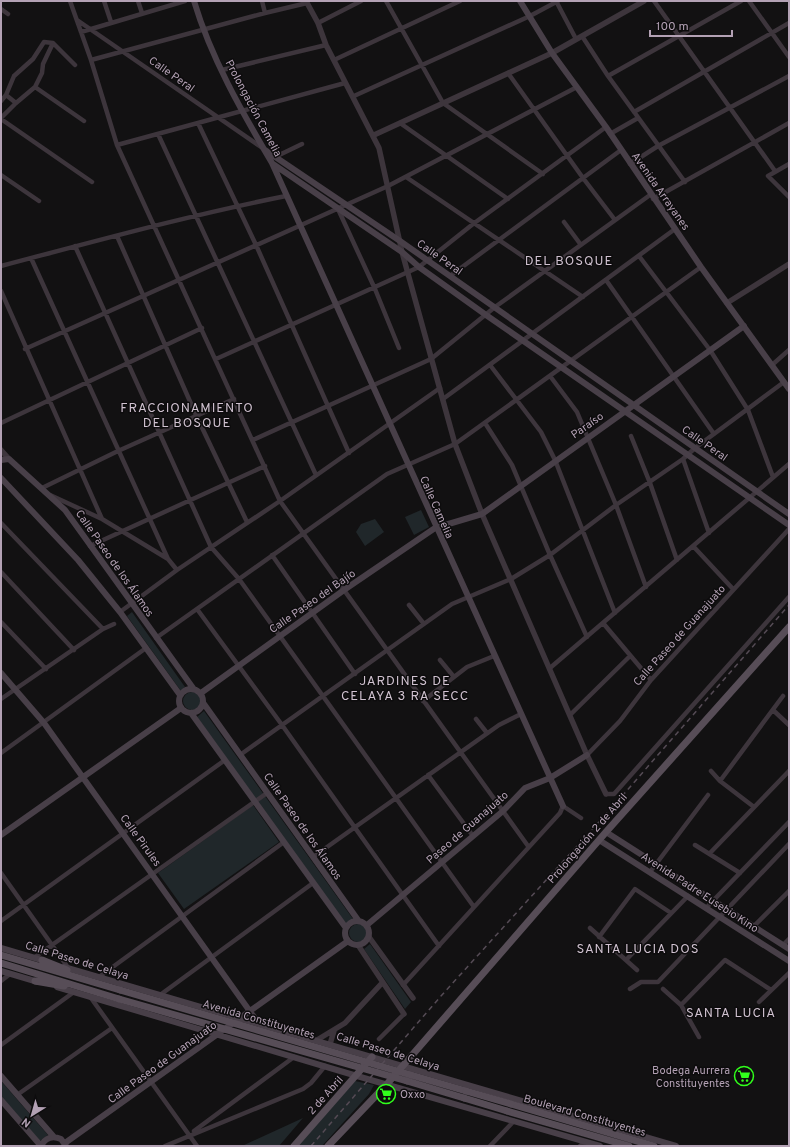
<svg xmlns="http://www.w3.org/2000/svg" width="790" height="1147" font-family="Overpass,sans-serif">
<rect width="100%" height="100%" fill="#121112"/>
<path fill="#20272a" d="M421,510L429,527L414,535L405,517Z
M375,519L384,532L365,546L356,532L361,524Z
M132,612L185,687L181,691L127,616Z
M183 701a9 9 0 1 1 18 0a9 9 0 1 1-18 0Z
M204,711L353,919L346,924L197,717Z
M253,805L279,842L184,909L158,873Z
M349 933a9 9 0 1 1 18 0a9 9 0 1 1-18 0Z
M370,944L411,1002L405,1009L364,949Z
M1,1081L48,1135L40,1141L1,1096Z
M355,1081L374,1085L369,1094L322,1146H297Z
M303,1118L279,1146H242Z"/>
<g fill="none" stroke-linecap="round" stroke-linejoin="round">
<path stroke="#3d353c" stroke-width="4.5" d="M70,1L91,60L117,145L280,501L528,846
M104,1L111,22
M138,1L142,13
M262,1L265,13
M386,1L443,103L543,174
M556,1L576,39
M654,1L775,171
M749,1L789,57
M1,9L8,14
M77,20L261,147
M318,23L361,1
M81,32L185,1
M582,36L608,76L685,182
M91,60L265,13L307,3
M334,60L460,1
M222,70L326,45
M508,73L583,178L615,220
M608,76L741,1
M35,87L84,121
M6,95L16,103
M354,96L530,16L558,1
M1,101L6,95L14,76L33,59L44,42L53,43L75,65
M634,112L789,23
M1,118L16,103L35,87L42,73L43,64L53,43
M1,119L92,182
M198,123L256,245L349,453
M400,123L508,199
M158,134L316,475
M610,134L638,118
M117,145L345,83
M275,157L302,144
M630,164L658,146L789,76
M789,164L768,176L789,197
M1,175L39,201
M406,177L583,297
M653,199L789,123
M338,209L375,289L399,348
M564,222L581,245
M117,236L196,415L247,522
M75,246L211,547L239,579L474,907
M639,256L710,350L748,410L773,477
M31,258L168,559
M1,266C96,241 190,215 286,196
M450,276L621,150
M606,280L714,434
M1,291L102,519
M25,349L388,186L577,87
M216,359L419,267L473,224L606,127
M490,365L541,432L555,460L615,613
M772,365L789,350
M550,376L577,412L616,505L646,587
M443,399L675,229
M1,423L202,328
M485,423L512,465L550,555L587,637
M631,436L650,483L677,560
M253,440L431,359L495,307L650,195
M683,459L709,533
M42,488L118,451L234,399
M50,495L102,519L168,559L177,570
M1,523L103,629
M90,546L265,466
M693,546L733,589
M272,555L355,674
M1,572L74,650
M409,605L424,624
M197,609L282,725L439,946
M120,612L177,570L280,501L440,388
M1,622L46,669
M603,623L651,680
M156,638L387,474L455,444L701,267
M440,660L454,677
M550,668L789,464
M1,699L103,629L114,624
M423,701L467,667L494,656
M773,710L789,725
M570,715L630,656
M476,719L487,733
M1,753L146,648
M240,755L452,604L511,579L550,555L616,505L683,459L695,448L784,382
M587,755L620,721L651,680L789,529
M711,771L720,781L754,807
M428,775L473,836
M720,781L783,696
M606,794H614L789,597
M695,845L740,873
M710,853L789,771
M313,857L499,725L521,714
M650,872L708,795
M1,873L69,969
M706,908L789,822
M1,921L225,760
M754,926L789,891
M590,928L637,970
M599,937L635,889L671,913
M783,945L789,939
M35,957L267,793
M626,960L688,896
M99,977L284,842
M1,981L10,974
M403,985L560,813L563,806L581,818
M630,989L641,982H658L789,844
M663,989L681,1005L699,1037
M160,995L313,883
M91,998L197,1146
M759,1002L789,973
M681,1005L725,960L771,990
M379,1039L404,1014
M1,1045L74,992
M17,1095L112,1028
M194,1131L294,1057
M165,1146L303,1089L311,1083L325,1066
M490,1146L514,1121
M580,1146L585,1142"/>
<path stroke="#3d353c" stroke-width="5.5" d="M306,1L318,23L326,45L379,148L402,252L455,444L482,514L587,755L606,794
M374,135L552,53L644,1
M727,303L789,264
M1,450L9,459
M369,937L413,998
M358,945L404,1014
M317,1040L345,1023L382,983
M330,1044L334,1031"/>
<path stroke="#483f48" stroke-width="6" d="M194,1C211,58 242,112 272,163L563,806
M520,1L552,53L606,127L701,267L789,389
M265,150L400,241L789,514
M273,164L402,252L419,267L486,315L789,525
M1,460L9,459L65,510L193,688
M1,478L78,560L120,612L180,695
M1,673L44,723L259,1024
M179 701a12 12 0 1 1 24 0a12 12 0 1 1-24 0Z
M201,693L344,590L435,528L482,514L744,326
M204,704L358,920
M191,713L346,928
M606,832L789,949
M1,835L181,708
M599,840L789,961
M345 933a12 12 0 1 1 24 0a12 12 0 1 1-24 0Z
M367,925L503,811L525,788L550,778L587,755
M1,948L45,961
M64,967L676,1146
M1,971L38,982
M57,987L357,1076L600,1146
M1,1076L54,1137
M1,1100L41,1146
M65,1143L348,941
M41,1146C45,1138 52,1135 61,1139L66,1146"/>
<path stroke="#574d57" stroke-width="7" d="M1,955L120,990
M42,960L67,970
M1,963L119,999
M35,981L64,986
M411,1075L466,1091
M407,1081L464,1098
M511,1104L654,1146
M507,1111L629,1146
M294,1146L372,1057
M328,1146L387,1084L606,832L789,627"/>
<path stroke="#554b55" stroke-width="1.5" stroke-dasharray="5 4" stroke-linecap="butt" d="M311,1146L441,996L616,803L789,605"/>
<path stroke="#574d57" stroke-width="7" d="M120,990L411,1075
M119,999L407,1081
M466,1091L511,1104
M464,1098L507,1111"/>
</g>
<defs>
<symbol id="supermarket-ring" viewBox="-11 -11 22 22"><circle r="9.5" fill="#0d0c0d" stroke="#31ff1c" stroke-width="1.5"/><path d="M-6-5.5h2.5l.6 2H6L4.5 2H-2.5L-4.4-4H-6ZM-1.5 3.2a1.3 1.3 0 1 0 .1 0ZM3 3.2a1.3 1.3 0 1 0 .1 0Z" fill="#31ff1c"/></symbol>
</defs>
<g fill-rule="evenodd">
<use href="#supermarket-ring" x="733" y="1065" width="22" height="22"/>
<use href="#supermarket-ring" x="375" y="1083" width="22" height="22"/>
</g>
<g text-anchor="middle" stroke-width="3" stroke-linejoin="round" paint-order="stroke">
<g font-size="11" fill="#b3a1b4" stroke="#0d0c0d">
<text transform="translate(172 74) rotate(35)" y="4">Calle Peral</text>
<text transform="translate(254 108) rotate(62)" y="4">Prolongación Camelia</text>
<text transform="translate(661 191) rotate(55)" y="4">Avenida Arrayanes</text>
<text transform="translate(440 257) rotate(35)" y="4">Calle Peral</text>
<text transform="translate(587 425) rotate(-35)" y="4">Paraíso</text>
<text transform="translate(705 443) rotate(35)" y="4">Calle Peral</text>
<text transform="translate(437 507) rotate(66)" y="4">Calle Camelia</text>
<text transform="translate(115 563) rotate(55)" y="4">Calle Paseo de los Álamos</text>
<text transform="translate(312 601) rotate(-35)" y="4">Calle Paseo del Bajío</text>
<text transform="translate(679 635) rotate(-48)" y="4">Calle Paseo de Guanajuato</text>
<text transform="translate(303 826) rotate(55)" y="4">Calle Paseo de los Álamos</text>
<text transform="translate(467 827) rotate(-41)" y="4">Paseo de Guanajuato</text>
<text transform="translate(587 838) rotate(-49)" y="4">Prolongación 2 de Abril</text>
<text transform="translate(141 840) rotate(54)" y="4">Calle Pirules</text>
<text transform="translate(700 892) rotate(33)" y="4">Avenida Padre Eusebio Kino</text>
<text transform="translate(77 960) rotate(17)" y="4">Calle Paseo de Celaya</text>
<text transform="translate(259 1019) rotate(16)" y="4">Avenida Constituyentes</text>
<text transform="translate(388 1051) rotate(17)" y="4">Calle Paseo de Celaya</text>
<text transform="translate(162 1062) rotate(-36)" y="4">Calle Paseo de Guanajuato</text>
<text transform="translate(325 1095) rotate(-48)" y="4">2 de Abril</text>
<text transform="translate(585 1115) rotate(16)" y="4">Boulevard Constituyentes</text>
</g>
<g font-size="11" fill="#b3a1b4" stroke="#0d0c0d" text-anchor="end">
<text x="730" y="1074">Bodega Aurrera<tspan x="730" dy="13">Constituyentes</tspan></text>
<text x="400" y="1098" text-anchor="start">Oxxo</text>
</g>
<g font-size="13" letter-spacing="1" fill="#d0c2d0" stroke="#0d0c0d">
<text x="569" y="265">DEL BOSQUE</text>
<text x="187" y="412">FRACCIONAMIENTO<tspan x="187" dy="15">DEL BOSQUE</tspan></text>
<text x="405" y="685">JARDINES DE<tspan x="405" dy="15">CELAYA 3 RA SECC</tspan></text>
<text x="638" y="953">SANTA LUCIA DOS</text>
<text x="731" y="1017">SANTA LUCIA</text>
</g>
</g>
<rect width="790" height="1147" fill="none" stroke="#b3a1b4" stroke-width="4"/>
<g transform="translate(32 1115) rotate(217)" stroke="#0d0c0d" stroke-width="3" paint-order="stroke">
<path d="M0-3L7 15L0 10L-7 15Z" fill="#b3a1b4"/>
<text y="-6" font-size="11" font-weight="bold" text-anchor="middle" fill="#b3a1b4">N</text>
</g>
<path d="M650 30v6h82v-6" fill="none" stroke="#b3a1b4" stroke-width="2"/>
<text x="656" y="30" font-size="12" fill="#b3a1b4" stroke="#0d0c0d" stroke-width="3" paint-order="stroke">100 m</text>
</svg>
